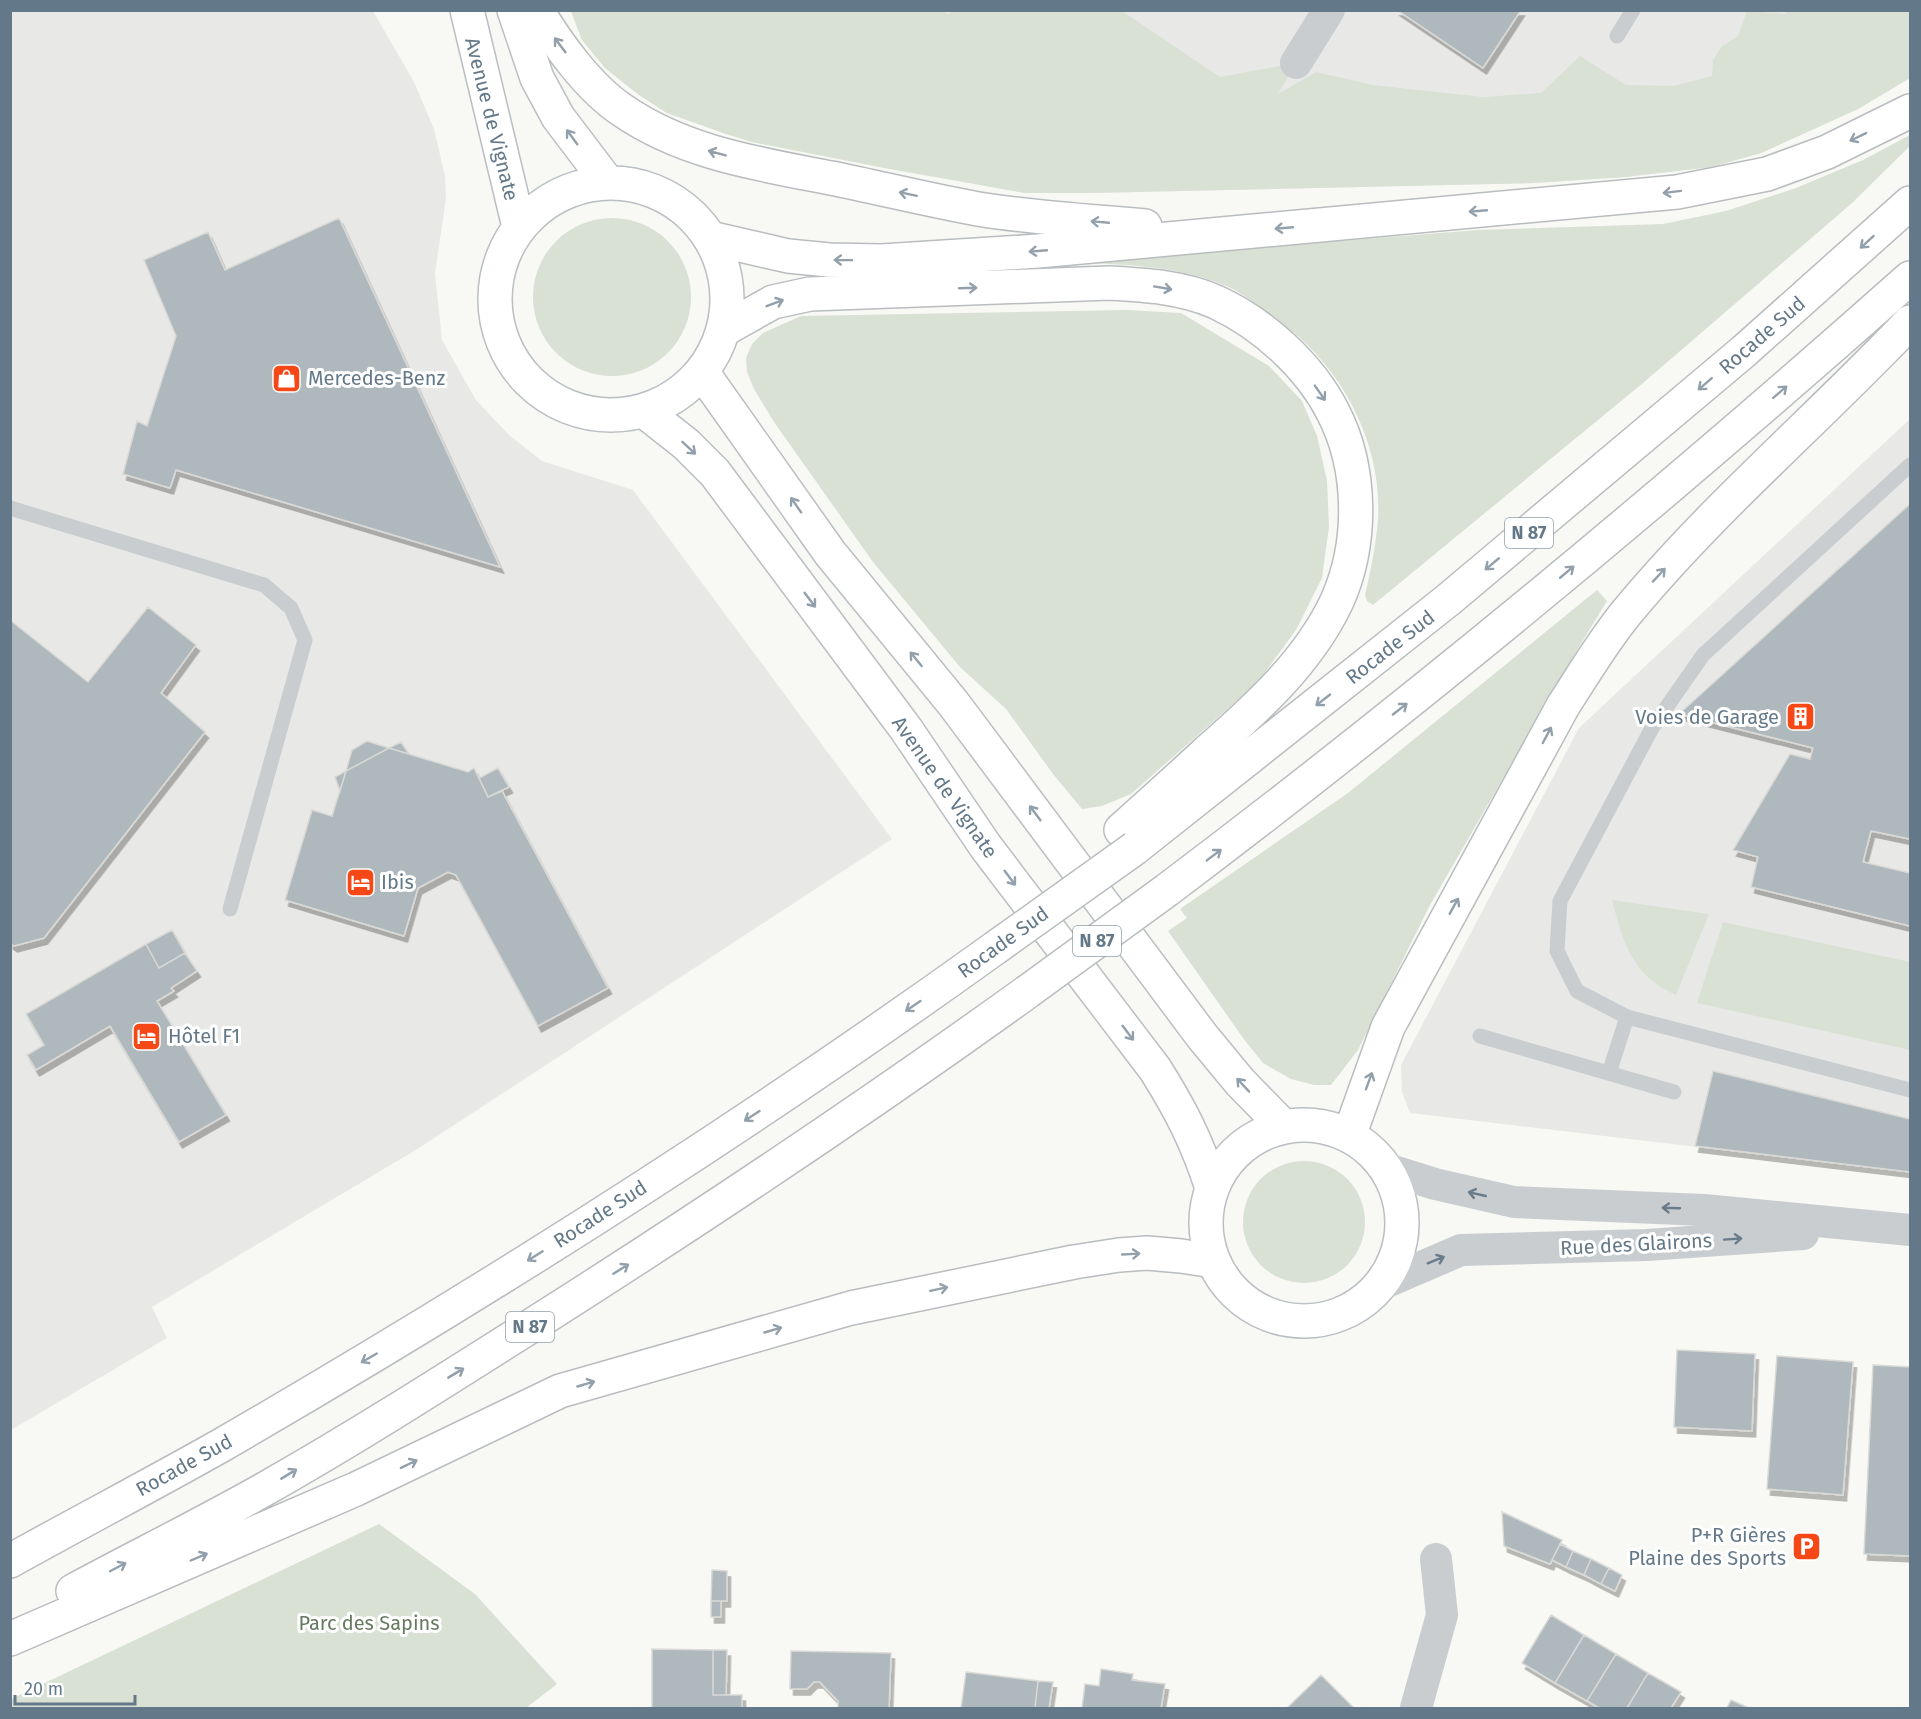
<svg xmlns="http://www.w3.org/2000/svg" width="1921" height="1719" font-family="'Fira Sans',sans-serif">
<defs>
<filter id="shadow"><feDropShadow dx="3.5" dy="6" stdDeviation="0" flood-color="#0004"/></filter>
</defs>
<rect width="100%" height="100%" fill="#f8f8f4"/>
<path fill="#e8e9e7" d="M11,11H373L414,82L434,129L445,176L446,198L435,274L442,340L476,400L509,435L542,461L633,490L892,839L419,1148L152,1307L167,1338L11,1430Z
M571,11H1910V78L1858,109L1761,153L1711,167L1625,177L1534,183L1090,193H1025L752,142L667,113L639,95L605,68L582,40Z
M1910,419V1172L1410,1113L1402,1092L1401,1065L1579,728Z"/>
<path fill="#d9e0d4" d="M942,10L948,14L955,10L1122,11L1220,77L1296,63L1278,94L1316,72L1373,85L1483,97L1541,93L1580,56L1626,85L1674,86L1712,76L1713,60L1722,46L1738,36L1747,11L1786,14L1788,10L1910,11V78L1858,109L1761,153L1711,167L1625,177L1534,183L1090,193H1025L884,168L752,142L726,134L667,113L639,95L605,68L582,40L571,11Z
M1910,135V146L1852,203L1643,383L1373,605L1367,601L1365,595C1371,570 1376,544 1378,519C1382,450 1349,382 1299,337C1292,331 1284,326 1277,321C1260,308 1244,293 1224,285C1176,265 1124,265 1072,262L1478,230L1663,224L1726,211L1796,188L1863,160Z
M533 297a79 79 0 1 1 158 0a79 79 0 1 1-158 0Z
M1127,310L1181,313L1269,366L1302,401L1317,436L1327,481L1329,527L1322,578L1296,630L1258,682L1131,794L1102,806L1082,809L1053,774L1006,709L960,667L873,562L774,422L754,389L747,372L746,358L752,344L763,333L801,316Z
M1597,590L1607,601L1580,645L1430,905L1358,1050L1331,1085H1314L1291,1079L1263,1063L1243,1038L1168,931L1187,918L1180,909L1348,793Z
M1612,900L1709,914L1676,995C1632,976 1623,942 1612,900Z
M1723,922L1910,962V1050L1697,1003Z
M1243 1222a61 61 0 1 1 122 0a61 61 0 1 1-122 0Z
M379,1524L475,1594L557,1684L526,1708H11V1699Z"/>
<path fill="#aeb8bd" stroke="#d9d9d6" stroke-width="1.5" filter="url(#shadow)" d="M1397,10H1521L1483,68Z
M339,218L500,567L176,470L170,488L123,474L137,421L147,426L176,336L144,260L208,232L225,270Z
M1910,504V839L1871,831L1863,862L1910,873V926L1751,887L1758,857L1733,850L1790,754L1810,759L1813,748L1679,714Z
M148,607L196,645L161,693L205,732L44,938L14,946L10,943V620L88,682Z
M367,741L389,748L346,771L352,750Z
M401,742L409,754L389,748Z
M389,748L468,772L474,768L488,797L502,791L608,988L538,1026L456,875L448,872L418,888L404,936L285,900L312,810L332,816L346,771Z
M498,768L509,787L488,797L479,778Z
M346,771L340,791L335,777Z
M172,930L185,953L159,968L146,944Z
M146,944L159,968L185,953L197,971L171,988L174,991L157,1001L226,1115L179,1142L110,1026L36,1070L27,1055L44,1045L26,1014Z
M1713,1071L1910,1119V1172L1695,1146Z
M1677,1350L1755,1354L1752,1431L1674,1427Z
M1777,1356L1853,1362L1843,1495L1767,1489Z
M1873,1365L1910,1367V1556L1864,1554Z
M1502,1512L1562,1540L1550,1564L1504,1546Z
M1560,1544L1573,1551L1566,1567L1552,1560Z
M1573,1551L1591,1559L1584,1575L1566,1567Z
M1591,1559L1609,1568L1601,1584L1584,1575Z
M1609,1568L1622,1575L1615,1591L1601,1584Z
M712,1570L727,1571V1601H711Z
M711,1601H721V1617H711Z
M1551,1615L1584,1635L1555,1683L1522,1663Z
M1584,1635L1616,1654L1587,1701L1555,1683Z
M652,1649L713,1650V1695H742V1708H652Z
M713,1650H727L726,1695H713Z
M791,1651L891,1653L889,1708H838V1701L820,1682H814L807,1689H790Z
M1616,1654L1648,1673L1627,1708H1599L1587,1701Z
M1101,1669L1133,1674L1132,1680L1165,1684L1161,1708H1082L1085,1684L1099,1686Z
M966,1672L1038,1681L1035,1708H961Z
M1648,1673L1681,1692L1671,1708H1627Z
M1321,1675L1354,1708H1287Z
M1038,1681L1053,1682L1049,1708H1035Z
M1731,1700L1749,1708H1727Z"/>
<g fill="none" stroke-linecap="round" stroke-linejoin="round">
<defs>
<path id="secondary" d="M467,10L519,227
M514,10L537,78L558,117L608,183
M495 299a116 116 0 1 1 232 0a116 116 0 1 1-232 0Z
M702,372L830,553L953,703L1202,1036L1240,1082L1284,1127
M644,411L686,444L715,473L906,729L986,847L1155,1069C1181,1110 1197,1142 1212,1188
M1206 1223a98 98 0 1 1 196 0a98 98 0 1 1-196 0Z"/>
<path id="highway" d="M537,10C557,44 589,88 622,110C684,153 759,164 831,178C880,188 929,200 978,209C1033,218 1089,221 1145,226
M710,238L788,256L829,260L882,261L1038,251L1677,192L1767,174L1827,152L1910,111
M723,330L773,302L810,294L1109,283C1145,285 1182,287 1216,302C1263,324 1309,365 1333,412C1362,468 1363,543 1337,601C1309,661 1257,708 1208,751C1179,778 1150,804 1121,830
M1135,848L1448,600L1743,352L1910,203
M1167,890C1423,697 1670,491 1910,278
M1349,1136L1388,1027L1563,706C1583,675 1603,641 1627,612C1713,508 1817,420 1910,322
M10,1561C80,1522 151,1485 220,1446C486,1292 746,1127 995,948
M73,1591C136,1557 201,1525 263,1490C355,1438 444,1381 534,1324C701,1218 866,1108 1027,992
M10,1639L356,1489L560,1391L851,1308L1074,1262L1119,1255L1147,1253L1181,1256L1213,1261"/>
</defs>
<use href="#secondary" stroke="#b9bfc3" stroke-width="36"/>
<use href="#highway" stroke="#b9bdc0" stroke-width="36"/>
<path stroke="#cacdd0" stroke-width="15" d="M1617,36L1633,10
M1910,465L1703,655L1652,728L1560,901L1557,951L1577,991L1627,1017L1910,1090
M10,508L264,585L291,608L305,640L230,909
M1480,1036L1674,1092
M1609,1073L1627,1017"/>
<path stroke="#cacdd0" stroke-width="32" d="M1296,63L1329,10
M1387,1169L1435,1184L1514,1202L1704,1210L1910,1230
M1382,1284L1461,1250L1647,1245L1803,1234
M1416,1708L1442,1615L1436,1559"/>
<use href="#secondary" stroke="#fff" stroke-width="33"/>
<use href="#highway" stroke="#fff" stroke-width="33"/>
<defs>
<path id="highway-bridge" d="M995,948L1135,848
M1027,992L1167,890"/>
</defs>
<use href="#highway-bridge" stroke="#b9bdc0" stroke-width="36" stroke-linecap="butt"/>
<use href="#highway-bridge" stroke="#fff" stroke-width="33"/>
</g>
<defs><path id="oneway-shaft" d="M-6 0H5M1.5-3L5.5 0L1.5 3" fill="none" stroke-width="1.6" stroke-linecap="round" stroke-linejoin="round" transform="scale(1.5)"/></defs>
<g stroke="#92a0ac">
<use href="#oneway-shaft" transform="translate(560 45) rotate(-127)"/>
<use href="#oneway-shaft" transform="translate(572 137) rotate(-126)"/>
<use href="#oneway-shaft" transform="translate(1858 137) rotate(154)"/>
<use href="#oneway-shaft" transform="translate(717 153) rotate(-165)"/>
<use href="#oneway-shaft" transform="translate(1672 192) rotate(173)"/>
<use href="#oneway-shaft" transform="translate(908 194) rotate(-168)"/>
<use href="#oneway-shaft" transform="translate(1478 211) rotate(175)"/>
<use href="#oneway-shaft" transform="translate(1100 222) rotate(-175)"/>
<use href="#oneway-shaft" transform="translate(1284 228) rotate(175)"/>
<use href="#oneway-shaft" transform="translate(1867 242) rotate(138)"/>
<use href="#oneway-shaft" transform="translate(1038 251) rotate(175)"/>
<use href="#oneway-shaft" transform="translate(843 260) rotate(-179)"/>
<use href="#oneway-shaft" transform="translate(968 288) rotate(-2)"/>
<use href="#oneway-shaft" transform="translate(1163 288) rotate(10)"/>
<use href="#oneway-shaft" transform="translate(775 303) rotate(-21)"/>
<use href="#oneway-shaft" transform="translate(1705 384) rotate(139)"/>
<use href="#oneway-shaft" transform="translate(1780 392) rotate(-41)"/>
<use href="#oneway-shaft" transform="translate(1320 393) rotate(55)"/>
<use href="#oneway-shaft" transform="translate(689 448) rotate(43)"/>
<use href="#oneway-shaft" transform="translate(796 505) rotate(-125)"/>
<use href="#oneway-shaft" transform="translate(1492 564) rotate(140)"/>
<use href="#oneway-shaft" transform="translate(1567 572) rotate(-40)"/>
<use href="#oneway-shaft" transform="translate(1659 575) rotate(-47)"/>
<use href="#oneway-shaft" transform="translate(810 600) rotate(53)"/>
<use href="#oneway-shaft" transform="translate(916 659) rotate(-129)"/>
<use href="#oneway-shaft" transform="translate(1323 700) rotate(142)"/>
<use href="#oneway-shaft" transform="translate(1400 709) rotate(-38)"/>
<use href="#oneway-shaft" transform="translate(1547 735) rotate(-62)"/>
<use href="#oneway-shaft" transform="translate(1035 813) rotate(-127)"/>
<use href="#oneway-shaft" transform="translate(1214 855) rotate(-37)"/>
<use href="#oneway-shaft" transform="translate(1010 878) rotate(53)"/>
<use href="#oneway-shaft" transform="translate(1454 906) rotate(-61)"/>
<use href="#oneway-shaft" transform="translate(913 1006) rotate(146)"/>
<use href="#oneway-shaft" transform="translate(1128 1033) rotate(53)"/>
<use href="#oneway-shaft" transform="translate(1369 1081) rotate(-70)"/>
<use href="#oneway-shaft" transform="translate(1243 1085) rotate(-133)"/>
<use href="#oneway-shaft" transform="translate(752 1116) rotate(147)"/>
<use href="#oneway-shaft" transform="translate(1131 1254) rotate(-3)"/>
<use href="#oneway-shaft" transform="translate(535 1256) rotate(148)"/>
<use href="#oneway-shaft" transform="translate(621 1269) rotate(-32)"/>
<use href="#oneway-shaft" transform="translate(939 1289) rotate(-12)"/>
<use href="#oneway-shaft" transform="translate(773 1330) rotate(-16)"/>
<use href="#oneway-shaft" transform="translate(369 1358) rotate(150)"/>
<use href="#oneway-shaft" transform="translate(456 1373) rotate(-31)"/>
<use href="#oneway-shaft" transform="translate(586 1384) rotate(-16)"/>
<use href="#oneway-shaft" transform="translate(409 1464) rotate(-26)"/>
<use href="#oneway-shaft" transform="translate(289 1474) rotate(-31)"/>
<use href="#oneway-shaft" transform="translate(199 1557) rotate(-23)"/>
<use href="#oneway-shaft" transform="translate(118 1567) rotate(-28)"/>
</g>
<g stroke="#687c8c">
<use href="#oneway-shaft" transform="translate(1477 1194) rotate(-167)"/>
<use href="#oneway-shaft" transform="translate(1671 1208) rotate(-178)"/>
<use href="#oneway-shaft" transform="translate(1733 1239) rotate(-4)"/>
<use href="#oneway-shaft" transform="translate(1436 1260) rotate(-22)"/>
</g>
<defs>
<symbol id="shop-square" viewBox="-11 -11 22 22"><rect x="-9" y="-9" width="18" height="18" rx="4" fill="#f64716" stroke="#fff"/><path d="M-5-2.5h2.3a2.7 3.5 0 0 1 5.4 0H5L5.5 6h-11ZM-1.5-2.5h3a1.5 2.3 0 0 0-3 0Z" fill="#fff"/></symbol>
<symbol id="building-square" viewBox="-11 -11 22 22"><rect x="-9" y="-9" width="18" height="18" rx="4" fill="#f64716" stroke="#fff"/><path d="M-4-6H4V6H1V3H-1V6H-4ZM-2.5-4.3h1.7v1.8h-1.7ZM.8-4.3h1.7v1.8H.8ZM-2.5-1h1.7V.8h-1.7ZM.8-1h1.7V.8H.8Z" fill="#fff"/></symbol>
<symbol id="hotel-square" viewBox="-11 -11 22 22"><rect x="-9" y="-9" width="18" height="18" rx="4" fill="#f64716" stroke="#fff"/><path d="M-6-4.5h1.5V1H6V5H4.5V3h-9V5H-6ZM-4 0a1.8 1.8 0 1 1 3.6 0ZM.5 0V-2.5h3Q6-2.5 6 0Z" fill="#fff"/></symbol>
<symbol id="parking-square" viewBox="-11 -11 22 22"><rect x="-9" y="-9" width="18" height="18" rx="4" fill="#f64716" stroke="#fff"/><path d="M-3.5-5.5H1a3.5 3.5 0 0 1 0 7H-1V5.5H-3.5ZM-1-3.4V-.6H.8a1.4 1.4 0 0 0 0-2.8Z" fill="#fff"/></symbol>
</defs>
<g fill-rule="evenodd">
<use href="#shop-square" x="270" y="362" width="33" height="33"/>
<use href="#building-square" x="1784" y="700" width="33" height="33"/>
<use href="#hotel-square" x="344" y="866" width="33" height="33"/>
<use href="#hotel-square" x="130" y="1020" width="33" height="33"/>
<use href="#parking-square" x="1790" y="1530" width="33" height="33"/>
</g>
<g text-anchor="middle" stroke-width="6" stroke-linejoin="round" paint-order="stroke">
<g fill="#fff" stroke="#92a0ac" stroke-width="1.5">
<rect x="1505" y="518" width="48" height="30" rx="4.5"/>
<rect x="1073" y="926" width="48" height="30" rx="4.5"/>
<rect x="506" y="1312" width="48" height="30" rx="4.5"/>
</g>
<g font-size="18" font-weight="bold" fill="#637888">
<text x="1529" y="539">N 87</text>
<text x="1097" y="947">N 87</text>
<text x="530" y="1333">N 87</text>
</g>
<g font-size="20" fill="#637888" stroke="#fff">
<text transform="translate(492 119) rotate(76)" y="7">Avenue de Vignate</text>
<text transform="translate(1762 335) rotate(-41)" y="7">Rocade Sud</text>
<text transform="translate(1390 647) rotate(-38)" y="7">Rocade Sud</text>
<text transform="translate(945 787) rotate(55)" y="7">Avenue de Vignate</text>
<text transform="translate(1003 942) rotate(-36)" y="7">Rocade Sud</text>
<text transform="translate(600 1214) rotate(-33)" y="7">Rocade Sud</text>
<text transform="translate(1636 1244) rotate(-3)" y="7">Rue des Glairons</text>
<text transform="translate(184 1465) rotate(-29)" y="7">Rocade Sud</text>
</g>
<g font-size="20" fill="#637888" stroke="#fff" text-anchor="start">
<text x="308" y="385">Mercedes-Benz</text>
<text x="1779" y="724" text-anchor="end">Voies de Garage</text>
<text x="381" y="889">Ibis</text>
<text x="168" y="1043">Hôtel F1</text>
<text x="1786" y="1542" text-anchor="end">P+R Gières<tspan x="1786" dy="23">Plaine des Sports</tspan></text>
</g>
<g font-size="20" fill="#657a5f" stroke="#fff">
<text x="369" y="1630">Parc des Sapins</text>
</g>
</g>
<rect width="1921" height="1719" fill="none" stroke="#637888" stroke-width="24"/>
<path d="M15 1695v9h120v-9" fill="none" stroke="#637888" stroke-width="3"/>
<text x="24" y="1695" font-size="18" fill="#637888" stroke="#ffffff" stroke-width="4.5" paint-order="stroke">20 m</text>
</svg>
